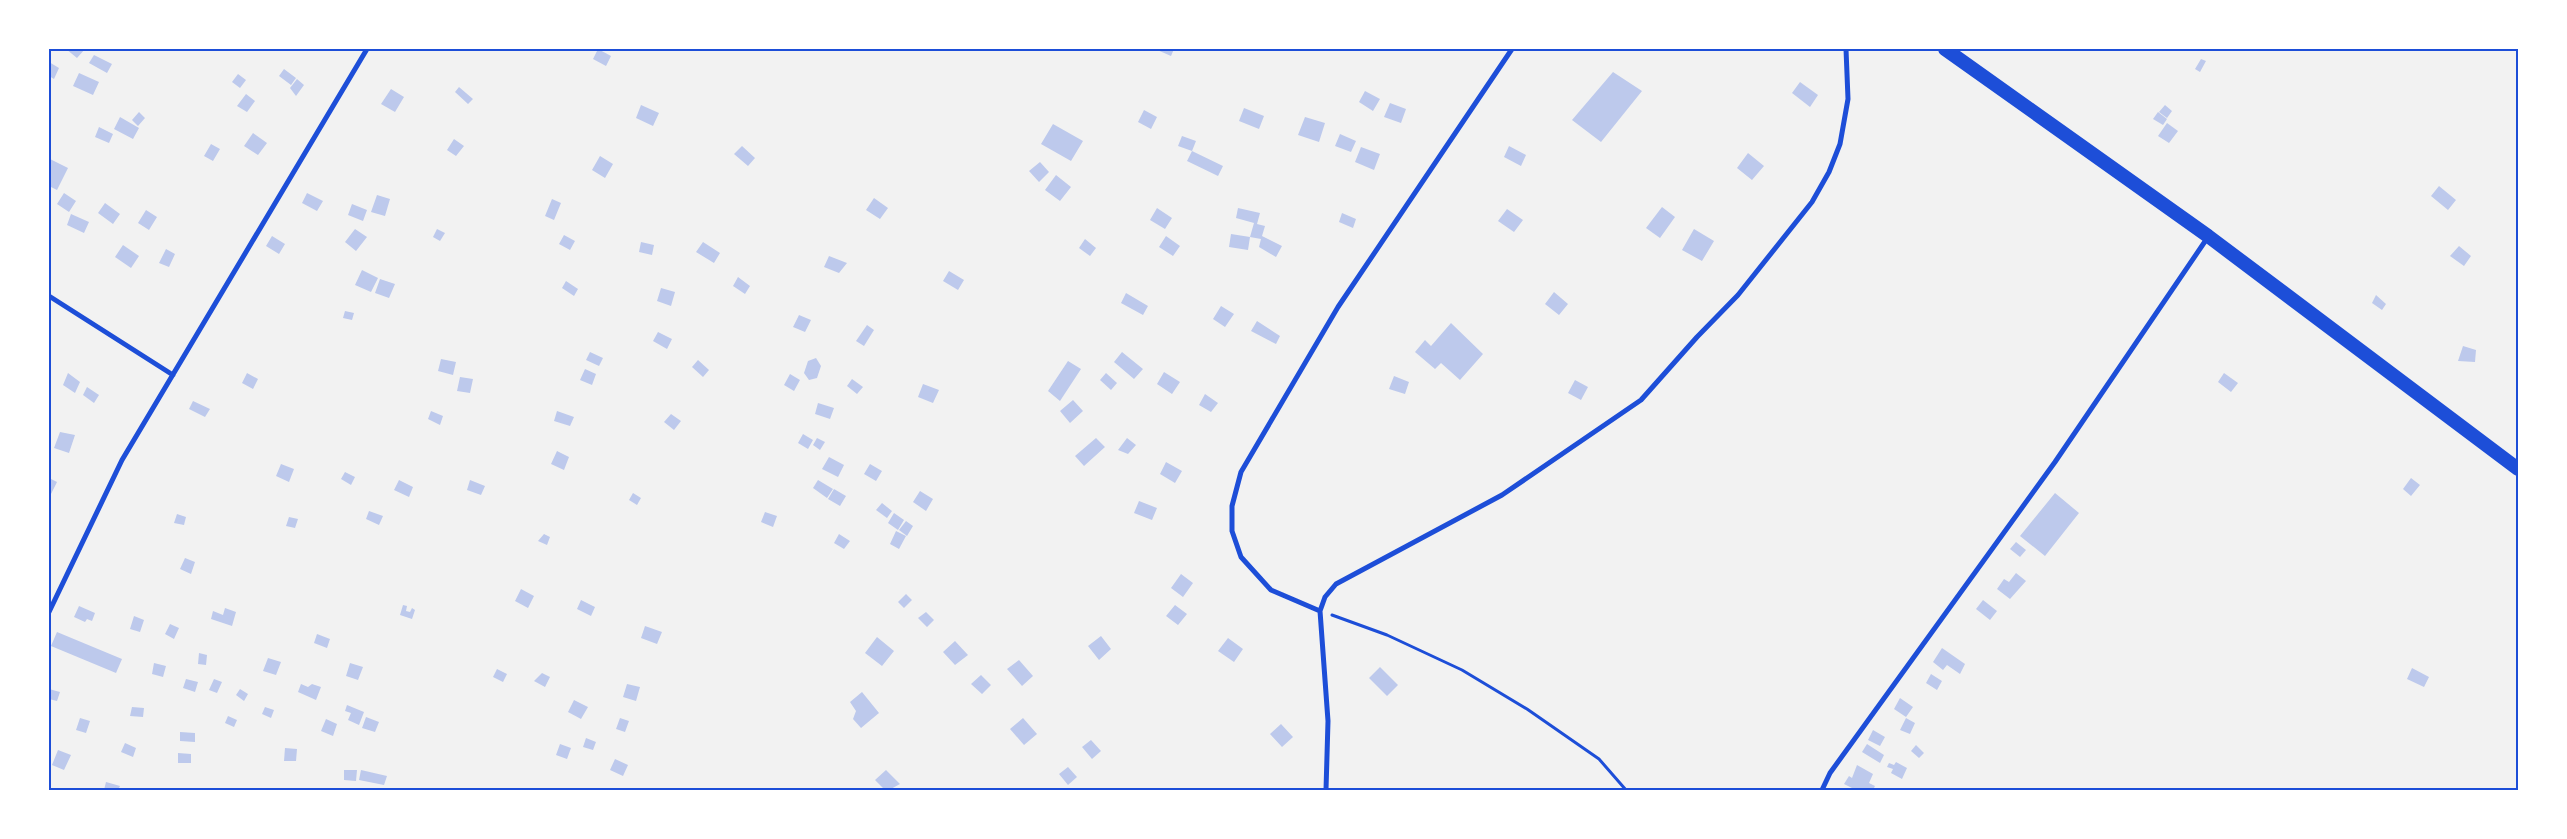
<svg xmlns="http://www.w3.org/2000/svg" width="2567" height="839" font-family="Montserrat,sans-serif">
<rect width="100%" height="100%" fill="#f2f2f2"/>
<path fill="#bdc9ec" d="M66,49H85L77,58Z
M598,49L611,56L606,66L593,59Z
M1155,49H1174L1171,56Z
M94,55L112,64L107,73L89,63Z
M2201,59L2206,61L2200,72L2195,69Z
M49,62L59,68L54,79L49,76Z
M284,69L296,78L291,85L279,76Z
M1613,72L1642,91L1601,142L1572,120Z
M79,73L99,82L93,95L73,86Z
M238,74L246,80L240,88L232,82Z
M297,79L304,85L296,96L290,88Z
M1800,82L1818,95L1810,107L1792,93Z
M459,87L473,99L468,104L455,92Z
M391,89L404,97L395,112L381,104Z
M1365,91L1380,99L1373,111L1359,102Z
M246,94L255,101L247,112L237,106Z
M1390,103L1406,109L1401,123L1384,117Z
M641,105L659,113L653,126L636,118Z
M2165,105L2172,111L2167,118L2159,112Z
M1244,108L1264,116L1259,129L1239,121Z
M1144,110L1157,117L1151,129L1138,122Z
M139,112L145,118L138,126L132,120Z
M2158,112L2167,119L2163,125L2153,119Z
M120,117L139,128L133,139L114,129Z
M1305,117L1325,123L1319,142L1298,135Z
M2167,123L2178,131L2169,143L2158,136Z
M1053,124L1083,141L1071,161L1041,144Z
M99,127L113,134L109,143L95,137Z
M253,133L267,143L258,155L244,146Z
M1340,134L1356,141L1351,152L1335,146Z
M1182,136L1196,141L1192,151L1178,146Z
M454,139L464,146L456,156L447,150Z
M211,144L220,149L213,161L204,156Z
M742,146L755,158L748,166L734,154Z
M1509,146L1526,155L1521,166L1504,157Z
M1361,147L1380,154L1374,170L1355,162Z
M1192,151L1223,166L1218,176L1187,161Z
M1748,153L1764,166L1752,180L1737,168Z
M600,156L613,164L605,178L592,170Z
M50,159L68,168L57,190L49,186Z
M1040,162L1049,172L1039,182L1029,171Z
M1056,175L1071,187L1060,201L1045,190Z
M2439,186L2456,200L2448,210L2431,196Z
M64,193L76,201L69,212L57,204Z
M307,193L323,201L317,211L302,203Z
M377,195L390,199L385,216L371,212Z
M874,198L888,208L880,219L866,210Z
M552,199L561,203L554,220L545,216Z
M105,203L120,214L113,224L98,213Z
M352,204L367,210L363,221L348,215Z
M1662,207L1675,217L1660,238L1646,228Z
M1157,208L1172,218L1165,229L1150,220Z
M1238,208L1260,213L1257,224L1265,226L1262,236L1282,246L1276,257L1259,247L1261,239L1250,237L1254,223L1236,218Z
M1507,209L1523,220L1514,232L1498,221Z
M146,210L157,217L149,230L138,223Z
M1342,213L1356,219L1353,228L1339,222Z
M71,214L89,222L84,233L67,225Z
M355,229L367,237L356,251L345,242Z
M437,229L445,233L440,241L433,237Z
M1694,229L1714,241L1702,261L1682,250Z
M1231,234L1250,237L1248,250L1229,247Z
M564,235L575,241L570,250L559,244Z
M272,236L285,244L279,254L266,246Z
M1166,236L1180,246L1173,256L1159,247Z
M1085,239L1096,248L1090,256L1079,248Z
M641,242L654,245L652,255L639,252Z
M703,242L720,253L714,263L696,252Z
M123,245L139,256L131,268L115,257Z
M2459,246L2471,256L2464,266L2450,256Z
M166,249L175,254L169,267L159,263Z
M829,256L847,263L839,273L824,267Z
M362,270L378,278L371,292L355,285Z
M949,271L964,280L958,290L943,281Z
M738,277L750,286L745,294L733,286Z
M380,279L395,284L389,298L375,293Z
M566,281L578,289L574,296L562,288Z
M661,288L675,292L671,306L657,301Z
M1554,292L1568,304L1559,315L1545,304Z
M1126,293L1148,306L1143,315L1121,303Z
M2376,295L2386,304L2382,310L2372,303Z
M1221,306L1234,314L1225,327L1213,319Z
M345,311L354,313L352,320L343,318Z
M799,315L811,320L805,332L793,327Z
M1257,321L1280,336L1276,344L1251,331Z
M1451,323L1483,354L1460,380L1441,363L1435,369L1415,352L1425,340L1431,346Z
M867,325L874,330L864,346L856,341Z
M658,332L672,339L667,349L653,341Z
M2463,346L2476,350L2475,362L2458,361Z
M590,352L603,358L599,366L586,360Z
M1122,352L1143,369L1134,379L1114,362Z
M816,358L821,366L817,378L809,380L804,373L808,361Z
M441,359L456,362L453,375L438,371Z
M698,360L709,370L703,377L692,367Z
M1068,361L1081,369L1060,401L1048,391Z
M585,369L596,374L592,385L580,380Z
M1164,372L1180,382L1172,394L1157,384Z
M68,373L80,382L75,393L63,385Z
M247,373L258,379L253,389L242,383Z
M1106,373L1117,383L1111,390L1100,380Z
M2224,373L2238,383L2231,392L2218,382Z
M790,374L800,380L794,391L784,385Z
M1394,376L1409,382L1405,394L1389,389Z
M460,377L473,379L470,393L457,391Z
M852,379L863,387L857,394L847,386Z
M1575,380L1588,387L1581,400L1568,393Z
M923,384L939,390L933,403L918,397Z
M87,387L99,395L94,403L83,395Z
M1205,394L1218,403L1211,412L1199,405Z
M1073,400L1083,411L1070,423L1060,411Z
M193,401L210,409L205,417L189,409Z
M818,403L834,408L830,419L815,414Z
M431,411L443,416L440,425L428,419Z
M557,411L574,417L570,426L554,421Z
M671,414L681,421L674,430L664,422Z
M60,432L75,435L69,453L54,448Z
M803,434L813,440L808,449L798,443Z
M817,438L825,442L820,450L813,445Z
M1096,438L1105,447L1084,466L1075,456Z
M1127,438L1136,445L1128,454L1118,450Z
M557,451L569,457L564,470L551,464Z
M829,457L844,465L838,477L822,469Z
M1166,462L1182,471L1175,483L1160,474Z
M281,464L294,469L289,482L276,476Z
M870,464L882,471L876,481L864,474Z
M345,472L355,477L351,485L341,479Z
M49,478L57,482L51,494L49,493Z
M2411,478L2420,485L2411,496L2403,489Z
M399,480L413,487L409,497L394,490Z
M470,480L485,486L481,495L467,490Z
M818,480L833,489L827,498L813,488Z
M834,489L846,496L840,506L828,499Z
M920,491L933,499L926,511L913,502Z
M633,493L641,498L637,505L629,500Z
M2055,493L2079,513L2045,556L2020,536Z
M1139,501L1157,508L1152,520L1134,513Z
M882,503L892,511L887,518L876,510Z
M369,511L383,516L379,525L366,519Z
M765,512L777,516L773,527L761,522Z
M894,513L904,520L898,530L888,523Z
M177,514L186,517L184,525L174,523Z
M289,517L298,519L295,528L286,526Z
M906,521L913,526L907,536L899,530Z
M896,531L906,536L899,549L890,544Z
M544,534L550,537L547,545L538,541Z
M839,534L850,541L844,549L834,543Z
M2016,542L2026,550L2020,557L2010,549Z
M185,558L195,562L191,574L180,569Z
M2016,573L2026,581L2010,599L1997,589L2004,579L2009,582Z
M1181,574L1193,583L1183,597L1171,588Z
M521,589L534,596L528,608L515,601Z
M906,594L912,600L904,608L898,602Z
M581,600L595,607L591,616L577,609Z
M1983,600L1997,611L1990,620L1976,609Z
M403,605L407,606L406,611L410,612L412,608L415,610L412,619L400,615Z
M1175,605L1187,614L1178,625L1166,616Z
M79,606L95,613L92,621L87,619L85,622L74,617Z
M225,608L236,612L232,626L211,619L213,611L223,615Z
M926,612L934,620L927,627L918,618Z
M134,616L144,620L140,632L130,629Z
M170,624L179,628L174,639L165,634Z
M645,626L662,632L657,644L641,638Z
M57,632L122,659L116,673L51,646Z
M317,634L330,639L327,648L314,643Z
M1101,636L1111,649L1099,660L1088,646Z
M877,637L894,651L882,666L865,653Z
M1228,638L1243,649L1234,662L1218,651Z
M955,641L968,655L955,665L943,652Z
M1942,648L1965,664L1960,674L1947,665L1943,670L1933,662Z
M199,653L207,655L206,665L198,664Z
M268,658L281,662L276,675L263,671Z
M1019,660L1033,676L1022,686L1007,669Z
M154,663L166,666L163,677L152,674Z
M350,663L363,667L358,680L346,676Z
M1380,667L1398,685L1387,696L1369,678Z
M2412,668L2429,677L2424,687L2407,679Z
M497,669L507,674L503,682L493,677Z
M542,673L550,677L545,687L534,681Z
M1931,674L1942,681L1937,690L1926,683Z
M981,675L991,685L982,694L971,684Z
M186,679L198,682L195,692L183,688Z
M214,679L222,682L217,693L209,690Z
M301,684L308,687L312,684L321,687L316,700L298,692Z
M627,684L640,687L636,701L623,697Z
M49,689L60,692L57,701L49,699Z
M240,689L248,694L244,701L236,695Z
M862,692L879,713L861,728L853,719L856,711L850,702Z
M1900,698L1913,707L1906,717L1894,709Z
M574,700L588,707L581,719L568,712Z
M347,705L364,712L359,725L348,720L351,713L345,711Z
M132,707L144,708L143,717L130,716Z
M265,707L274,710L271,718L262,714Z
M228,716L237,720L234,727L225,723Z
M366,717L379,722L375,732L362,728Z
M80,718L90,721L86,733L76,730Z
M620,718L629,721L625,732L616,729Z
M1023,718L1037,734L1024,745L1010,729Z
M1906,718L1915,723L1910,734L1900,730Z
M326,719L337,724L333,736L321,731Z
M1281,724L1293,737L1282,747L1270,734Z
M1873,730L1885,737L1880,746L1868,740Z
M180,732L195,733V742L180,741Z
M586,738L596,742L593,750L583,747Z
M1091,740L1101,751L1092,759L1082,747Z
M125,743L136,748L133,757L121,752Z
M560,744L571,748L567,759L556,755Z
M1867,744L1884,755L1880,763L1862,752Z
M1916,745L1924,753L1919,758L1911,751Z
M285,748L297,749L296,761H284Z
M58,750L71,755L64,770L52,765Z
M178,753L191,754V763H178Z
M615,759L628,765L623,776L610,770Z
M1896,762L1907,768L1902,779L1891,773L1893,769L1887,767L1889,763L1894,765Z
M1857,765L1873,774L1869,783L1875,786L1873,790H1856L1844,784L1849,776L1852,778Z
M1068,767L1077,777L1068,785L1059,774Z
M344,770H357L356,781L344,780Z
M361,770L387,776L384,785L359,780Z
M886,770L900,784L889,790H885L875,780Z
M106,782L120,786L118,790H104Z"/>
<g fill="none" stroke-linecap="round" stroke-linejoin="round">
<path stroke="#1d4ed8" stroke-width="3" d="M1332,615L1387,635L1462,670L1527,709L1599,759L1626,790"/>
<path stroke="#1d4ed8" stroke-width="5" d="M49,296L173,375
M1320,611L1271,590L1241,557L1232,531V506L1241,472L1338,307L1512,49
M49,612L122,460L367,49
M1326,790L1328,721L1320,611L1325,597L1336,584L1502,495L1641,400L1697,337L1738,295L1812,202L1829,172L1840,144L1848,99L1846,49
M1822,790L1830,773L2055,462L2208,237"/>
<path stroke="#1d4ed8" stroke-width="14" d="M1945,49L2208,236L2518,469"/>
</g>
<rect width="2567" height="839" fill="none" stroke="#ffffff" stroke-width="100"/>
<rect x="50" y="50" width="2467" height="739" fill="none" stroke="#1d4ed8" stroke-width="2"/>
</svg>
